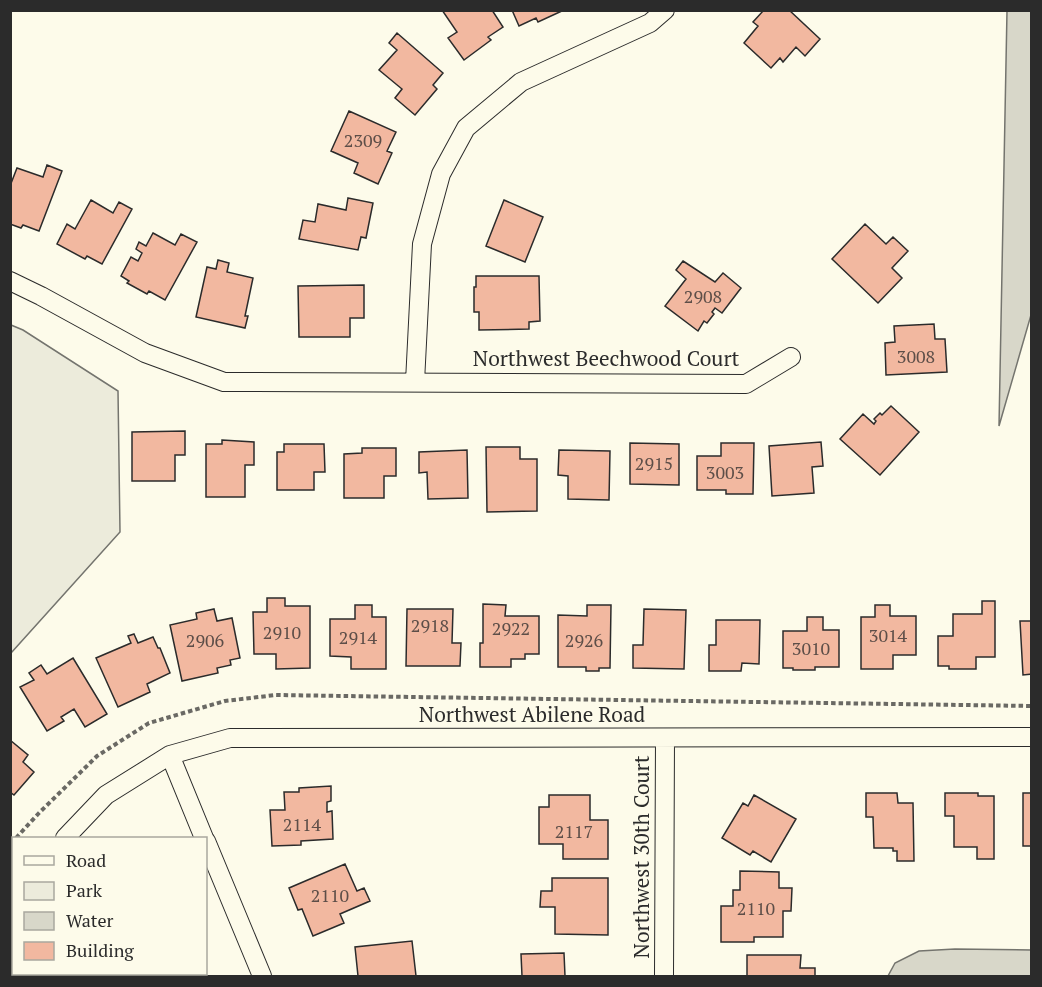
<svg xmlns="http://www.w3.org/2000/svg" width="1042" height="987" font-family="'PT Serif',serif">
<rect width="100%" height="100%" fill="#fdfbea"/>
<path fill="#ecebdb" stroke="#74746e" stroke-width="1.5" d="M11,325L23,330L118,391L120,532L11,653Z"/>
<path fill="#d8d7c9" stroke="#74746e" stroke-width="1.5" d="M1007,11H1031V315L999,426Z
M955,949L1031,950V976H888L895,963L919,951Z"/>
<path fill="#f2b8a0" stroke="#2b2b2b" stroke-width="1.5" d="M442,10H492L503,27L488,37L491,40L464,60L448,38L457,32Z
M512,10H564L538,22L536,18L519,26Z
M764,10H789L820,39L805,56L796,47L783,62L780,58L771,68L744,43L758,26L753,22Z
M397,33L443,73L433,85L437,89L415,115L395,98L402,89L379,70L397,50L389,43Z
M349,111L396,132L387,151L392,153L378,184L354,173L358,163L331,151Z
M47,165L62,171L39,231L23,225L21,228L10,224V186L17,168L43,177Z
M348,198L373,203L366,238L361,237L358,250L299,239L303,220L315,222L318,204L346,210Z
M91,200L113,213L119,202L132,209L102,264L87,256L85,259L57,244L67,224L75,229Z
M504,200L543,217L525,262L486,246Z
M865,224L886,244L893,237L908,251L892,268L902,278L878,303L832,259Z
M153,233L175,245L181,234L197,242L165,300L149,291L147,294L127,283L129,281L121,276L131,257L138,261L142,253L136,249L139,242L146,246Z
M218,260L229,263L227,272L253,278L245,316H248L245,328L196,317L207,267L216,269Z
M683,261L715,282L723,273L741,288L722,313L715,308L712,312L714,314L707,323L704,321L698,331L665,306L686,279L676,270Z
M476,276H539L540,321L529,322V329L479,330V312H474V287H476Z
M364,285V318H350V337H299L298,286Z
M934,324L935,339H945L947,372L886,375L885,343L895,342L894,326Z
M891,406L919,432L880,475L840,439L863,414L874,424L876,421L874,419L880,413L882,415Z
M185,431V455H175V481H132V432Z
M222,440L254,442V465H245V497H206V444H222Z
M821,442L823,466L812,467L814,493L772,496L769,446Z
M630,443L679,444V485L630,484Z
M721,443H754L753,494H726V490H697V456H721Z
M284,444H324L325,472H314V490H277V452H284Z
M486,447H520V459H537V511L487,512Z
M362,448H396V476H384V498H344V454L362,453Z
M467,450L468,498L428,499L427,472L419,473V452Z
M559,450L610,451L609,500L568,499V476L558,475Z
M267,598H285V606H310V668L276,669V654H254L253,612H267Z
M982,601H995V657H976V669H949V666H938V636H953V614H982Z
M483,604L506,605L505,616H539V654H525V659H511V667H480V643H483Z
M355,605H372V617H386V669H351V657L330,656V619H355Z
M587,605H611L610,668H599V671H586V667H558V615L587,616Z
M875,605H890V616H916V655H893V669H861V617H875Z
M214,609L217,621L232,618L240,658L230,660L231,665L217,668L218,673L182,681L170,625L197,619L196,613Z
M407,609H453L452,643H461L460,666H406Z
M644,609L686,610L684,669L633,668V645H643Z
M807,617H823V630H839V667H815V670H793V668H783V631H807Z
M716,620H760L759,664L742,663L741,671H709V645H716Z
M1020,621H1032V674L1023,675Z
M134,634L138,643L153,637L158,648H160L170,673L147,684L150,692L118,707L96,658L131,643L128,636Z
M73,658L107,714L85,727L74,709L61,717L64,721L47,731L20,687L34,680L29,673L41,665L47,674Z
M10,740L28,755L23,762L34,772L14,795L10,792Z
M331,786V801L327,802V812L332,811L333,839L301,841V845L272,846L270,810H285L284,792H299V788Z
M866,793H897L898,803H913L914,861H897V851H893V848H874L873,817H866Z
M945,793H978V796H994V859H977V847H954V816H945Z
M1023,793H1032V846H1023Z
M549,795H590V820H608V859H563V844H539V807H549Z
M754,795L796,819L771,862L753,851L750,855L722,838L743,803L748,806Z
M345,864L357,891L364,888L370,901L340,914L344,923L313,936L302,909L298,910L289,888Z
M740,871L779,872V888H792L791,911H783V937H754V942H721V906H733V890H740Z
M552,878H608V935L555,934V907H540L541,891H552Z
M412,941L416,976H358L355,947Z
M564,953L565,976H522L521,954Z
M747,955H801L800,968H815V976H747Z
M140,974H186L187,976H141Z"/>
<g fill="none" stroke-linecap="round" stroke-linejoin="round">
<defs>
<path id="street" d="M10,281L41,296L145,353L224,382L746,384L791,357
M415,382L422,244L441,174L466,128L521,82L650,23L665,10
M170,755L204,838
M65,838L106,795L170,755L230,738L1032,737
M206,841L262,976
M10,896L14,893
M664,976L665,738"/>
</defs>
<use href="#street" stroke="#2b2b2b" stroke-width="20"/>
<path stroke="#6a6964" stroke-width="4" stroke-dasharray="4.5 3" stroke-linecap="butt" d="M16,838L39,813L97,756L149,723L225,701L276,695L1032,706
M10,845L14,841"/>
<use href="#street" stroke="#fdfbea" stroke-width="18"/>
</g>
<g text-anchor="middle" stroke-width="4.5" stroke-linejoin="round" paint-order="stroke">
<g font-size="18" fill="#5d4e48">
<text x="363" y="147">2309</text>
<text x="703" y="303">2908</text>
<text x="916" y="363">3008</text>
<text x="654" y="470">2915</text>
<text x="725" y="479">3003</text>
<text x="430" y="632">2918</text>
<text x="511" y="635">2922</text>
<text x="282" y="639">2910</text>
<text x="888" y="642">3014</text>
<text x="358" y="644">2914</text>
<text x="205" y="647">2906</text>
<text x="584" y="647">2926</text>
<text x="811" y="655">3010</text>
<text x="302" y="831">2114</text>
<text x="574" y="838">2117</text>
<text x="330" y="902">2110</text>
<text x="756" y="915">2110</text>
</g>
<g font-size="21" fill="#2b2b2b" stroke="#fdfbea">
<text x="606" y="366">Northwest Beechwood Court</text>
<text x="532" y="722">Northwest Abilene Road</text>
<text transform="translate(642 857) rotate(-90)" y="7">Northwest 30th Court</text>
</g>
</g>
<rect width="1042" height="987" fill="none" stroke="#2b2b2b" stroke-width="24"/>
<rect x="12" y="837" width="195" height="138" fill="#fdfbea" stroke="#a9a89e" stroke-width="1.5"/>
<rect x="24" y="856" width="30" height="9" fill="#fdfbea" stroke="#a9a89e" stroke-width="1.5"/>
<text x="66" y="867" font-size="18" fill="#2b2b2b">Road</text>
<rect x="24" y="882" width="30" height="18" fill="#ecebdb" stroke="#a9a89e" stroke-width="1.5"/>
<text x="66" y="897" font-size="18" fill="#2b2b2b">Park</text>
<rect x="24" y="912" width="30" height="18" fill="#d8d7c9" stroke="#a9a89e" stroke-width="1.5"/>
<text x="66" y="927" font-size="18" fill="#2b2b2b">Water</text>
<rect x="24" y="942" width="30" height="18" fill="#f2b8a0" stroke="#a9a89e" stroke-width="1.5"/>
<text x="66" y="957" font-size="18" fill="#2b2b2b">Building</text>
</svg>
